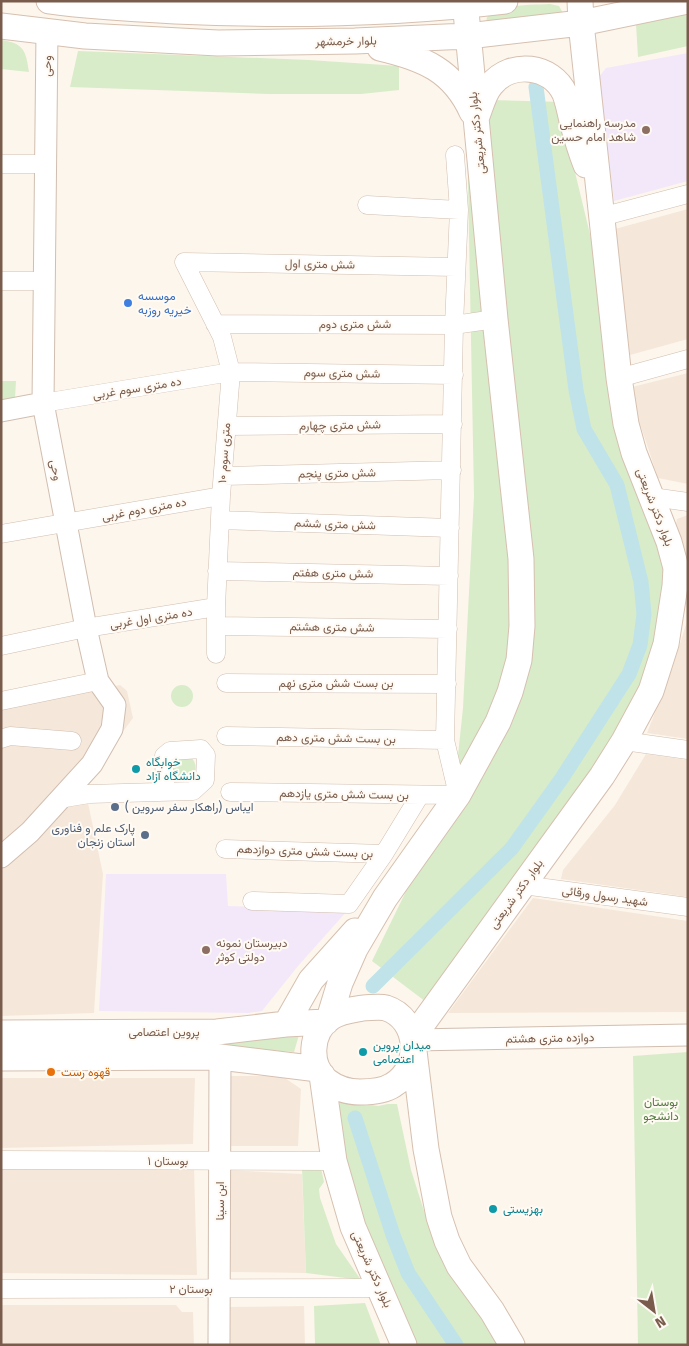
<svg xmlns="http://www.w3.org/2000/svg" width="689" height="1346" font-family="'Fira Sans',Vazirmatn,sans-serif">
<rect width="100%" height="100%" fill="#fdf6ec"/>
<path fill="#f5e8da" d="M688,209V339L630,355L615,229Z
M688,373V484L658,478L628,388Z
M688,515V566L676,524L677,519Z
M688,618V739L647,733L672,669Z
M120,685L127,691L133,718L84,784L103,874L94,1013L1,1016V707Z
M646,754L688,760V897L561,879L563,870L615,805Z
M533,898L688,921V1012L448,1013Z
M227,1076H282L301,1089L298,1146H230Z
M1,1078H195L193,1144L1,1148Z
M194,1167L197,1275L1,1273V1168Z
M227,1170L302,1174L306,1273L231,1272Z
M1,1305H176L182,1312H193L194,1345H1Z
M304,1306L305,1345H229V1307Z"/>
<path fill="#f3e8fa" d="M688,53V181L614,201L598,78L606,68Z
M106,874H226L228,906L348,910L298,966L262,1011L248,1013L99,1011Z"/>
<path fill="#d8ecc9" d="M550,4L559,6L563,13L486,22L487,17C503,4 530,5 550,4Z
M688,13V46L638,57L636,24Z
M1,40C24,43 26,51 29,72L1,69Z
M78,51L309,60L399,66V90L361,94H269L70,87Z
M491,100L563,102L574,168L614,334L676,568L643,706L434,1008L372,961L454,793L463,708L474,496L467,130Z
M1,381H16L15,398L1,400Z
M171 696a11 11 0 1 1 22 0a11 11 0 1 1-22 0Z
M191,757C204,771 188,789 172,778L169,765L174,758Z
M299,1035L294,1052L254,1049L1,1050V1040Z
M688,1052V1345H638L633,1056Z
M340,1103L366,1104L378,1106L388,1104H397L411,1170L431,1233L504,1345H416L369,1237L348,1172L337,1110Z
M302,1168H321L324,1182L319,1189L320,1198L336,1244L361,1280L306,1273Z
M365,1303L381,1345H315L314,1306Z"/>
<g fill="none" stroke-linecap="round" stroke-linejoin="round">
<path stroke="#bfe3e8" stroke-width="15" d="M373,986L512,848L562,778L629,674L640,645L644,614L641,582L617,485L584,429L576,390L536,87
M355,1118L393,1235L408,1273L456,1345"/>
<defs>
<path id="minor" d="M1,164H46
M367,205L459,210
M601,217L688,194
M1,281H44
M215,324L454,325L495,319
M619,378L688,359
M43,403L231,372L454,375
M227,426L453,424
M223,476L452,470
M652,497L688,502
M220,520L450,528
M1,534L221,496
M217,571L449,576
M216,626L448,629
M1,646L86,628L216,607
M216,654V607L221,496L231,372L222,337L184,262L456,267
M226,683L447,684
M1,701L98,681
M226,736L445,740
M1,739L10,736L72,741
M624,741L688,750
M230,792L458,795L445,740L454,325L459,210L455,155
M59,799L89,794L193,791L205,780L206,755L201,749L170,751L164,756L165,792
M225,849L384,854
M523,885L688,907
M252,901L349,904L384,854L420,795
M1,1160L334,1161
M1,1289L381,1288"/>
<path id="tertiary" d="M1,411L43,403
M1,857L30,832L92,764L112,729L115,705L98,681L86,628L43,403L47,32
M413,1040L688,1035
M219,1345L220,1057"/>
<path id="secondary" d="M49,1C91,7 133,9 175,11C285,16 395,14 505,1
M1,26L85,36L218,43L355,41L468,36L581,23L688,1
M380,48C423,58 453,70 472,112
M477,116C481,106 484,93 491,85C511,60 552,65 565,94C568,102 570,112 572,121C576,136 580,150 586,165
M363,1008C370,1008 379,1006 386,1008C420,1019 422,1068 393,1085C384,1091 370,1092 360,1092C348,1092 336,1088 327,1081C308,1065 310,1032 330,1018C340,1011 352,1010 363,1008Z
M329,1019L340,983L355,949L385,898L458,795L498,722L510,692L519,660L522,626L521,559L495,319L465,1
M286,1024L311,980L355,931
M1,1033L217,1032L286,1024L326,1022
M413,1037L602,776L624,741L651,691L666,644L675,586L676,568L669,542L634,453L626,424L619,378L581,23L580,1
M414,1051L426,1149L439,1217L447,1241L459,1266L492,1311L512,1345
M1,1058L220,1057L318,1069
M322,1075L334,1161L353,1227L404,1345"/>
</defs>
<use href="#minor" stroke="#d1beb0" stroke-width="19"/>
<use href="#tertiary" stroke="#d1beb0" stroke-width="23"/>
<use href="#secondary" stroke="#d6c0b0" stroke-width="27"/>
<use href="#minor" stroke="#fff" stroke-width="18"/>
<use href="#tertiary" stroke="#fff" stroke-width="21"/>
<use href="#secondary" stroke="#fff" stroke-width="25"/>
</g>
<g fill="#8d6e63" stroke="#fffaf3" stroke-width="2">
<circle cx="646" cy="130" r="5"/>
<circle cx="206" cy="950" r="5"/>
</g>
<circle fill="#3f7fe0" stroke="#fffaf3" stroke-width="2" cx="128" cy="303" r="5"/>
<g fill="#0f9aa8" stroke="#fffaf3" stroke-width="2">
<circle cx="136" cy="769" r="5"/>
<circle cx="363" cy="1052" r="5"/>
<circle cx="493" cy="1209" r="5"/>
</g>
<g fill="#5c6f8a" stroke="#fffaf3" stroke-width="2">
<circle cx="115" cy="807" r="5"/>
<circle cx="145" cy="835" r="5"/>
</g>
<circle fill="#e8710a" stroke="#fffaf3" stroke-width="2" cx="51" cy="1072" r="5"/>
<g text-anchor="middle" stroke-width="4" stroke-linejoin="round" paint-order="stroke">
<g font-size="12" fill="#7a5c4d" stroke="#fffaf3">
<text transform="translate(346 41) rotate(-1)" y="4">بلوار خرمشهر</text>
<text transform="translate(47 66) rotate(-89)" y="4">وحی</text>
<text transform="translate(477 133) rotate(-96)" y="4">بلوار دکتر شریعتی</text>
<text transform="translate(320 264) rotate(1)" y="4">شش متری اول</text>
<text x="355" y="328">شش متری دوم</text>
<text transform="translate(342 373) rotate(1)" y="4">شش متری سوم</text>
<text transform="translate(137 388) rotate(-9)" y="4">ده متری سوم غربی</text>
<text transform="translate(340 425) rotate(-1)" y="4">شش متری چهارم</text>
<text transform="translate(224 453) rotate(-86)" y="4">۱۰ متری سوم</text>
<text transform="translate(56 470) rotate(79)" y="4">وحی</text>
<text transform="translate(337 473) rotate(-1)" y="4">شش متری پنجم</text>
<text transform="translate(655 507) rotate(69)" y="4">بلوار دکتر شریعتی</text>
<text transform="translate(144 509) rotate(-10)" y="4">ده متری دوم غربی</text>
<text transform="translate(335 524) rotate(2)" y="4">شش متری ششم</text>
<text transform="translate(333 573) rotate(1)" y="4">شش متری هفتم</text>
<text transform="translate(151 618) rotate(-9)" y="4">ده متری اول غربی</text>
<text transform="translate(332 627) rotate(1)" y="4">شش متری هشتم</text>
<text x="336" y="687">بن بست شش متری نهم</text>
<text transform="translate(336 738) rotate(1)" y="4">بن بست شش متری دهم</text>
<text transform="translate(344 794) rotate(1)" y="4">بن بست شش متری یازدهم</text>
<text transform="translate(305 851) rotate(2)" y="4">بن بست شش متری دوازدهم</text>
<text transform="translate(516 894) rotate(-54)" y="4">بلوار دکتر شریعتی</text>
<text transform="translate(605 896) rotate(8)" y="4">شهید رسول ورقائی</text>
<text x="164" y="1036">پروین اعتصامی</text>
<text transform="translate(550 1038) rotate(-1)" y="4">دوازده متری هشتم</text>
<text x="168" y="1165">بوستان ۱</text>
<text transform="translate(220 1201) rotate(-90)" y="4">ابن سینا</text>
<text transform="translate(372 1269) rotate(66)" y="4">بلوار دکتر شریعتی</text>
<text x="191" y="1293">بوستان ۲</text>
</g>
<g font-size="12" fill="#785e54" stroke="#fffaf3" text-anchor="end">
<text x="636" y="127">مدرسه راهنمایی<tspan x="636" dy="14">شاهد امام حسین</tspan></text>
<text x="216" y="947" text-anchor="start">دبیرستان نمونه<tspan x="216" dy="14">دولتی کوثر</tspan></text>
</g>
<g font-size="12" fill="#366cbe" stroke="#fffaf3" text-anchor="start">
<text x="138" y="300">موسسه<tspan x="138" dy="14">خیریه روزبه</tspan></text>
</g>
<g font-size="12" fill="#0d838f" stroke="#fffaf3" text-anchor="start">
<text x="146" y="766">خوابگاه<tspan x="146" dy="14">دانشگاه آزاد</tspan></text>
<text x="373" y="1049">میدان پروین<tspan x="373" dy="14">اعتصامی</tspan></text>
<text x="503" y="1213">بهزیستی</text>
</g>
<g font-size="12" fill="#4e5e75" stroke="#fffaf3" text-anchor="start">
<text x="125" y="811">ایباس (راهکار سفر سروین )</text>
<text x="135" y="832" text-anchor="end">پارک علم و فناوری<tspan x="135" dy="14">استان زنجان</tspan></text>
</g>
<g font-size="12" fill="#c56008" stroke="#fffaf3" text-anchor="start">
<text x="61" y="1076">قهوه رست</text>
</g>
<g font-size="12" fill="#537a41" stroke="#fffaf3">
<text x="661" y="1106">بوستان<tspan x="661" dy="14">دانشجو</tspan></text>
</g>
</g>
<rect width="689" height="1346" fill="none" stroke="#7a5c4d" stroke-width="5"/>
<g transform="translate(654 1311) rotate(149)" stroke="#fffaf3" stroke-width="4" paint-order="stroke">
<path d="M0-4L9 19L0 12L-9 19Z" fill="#7a5c4d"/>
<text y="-8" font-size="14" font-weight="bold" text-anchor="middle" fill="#7a5c4d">N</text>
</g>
</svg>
